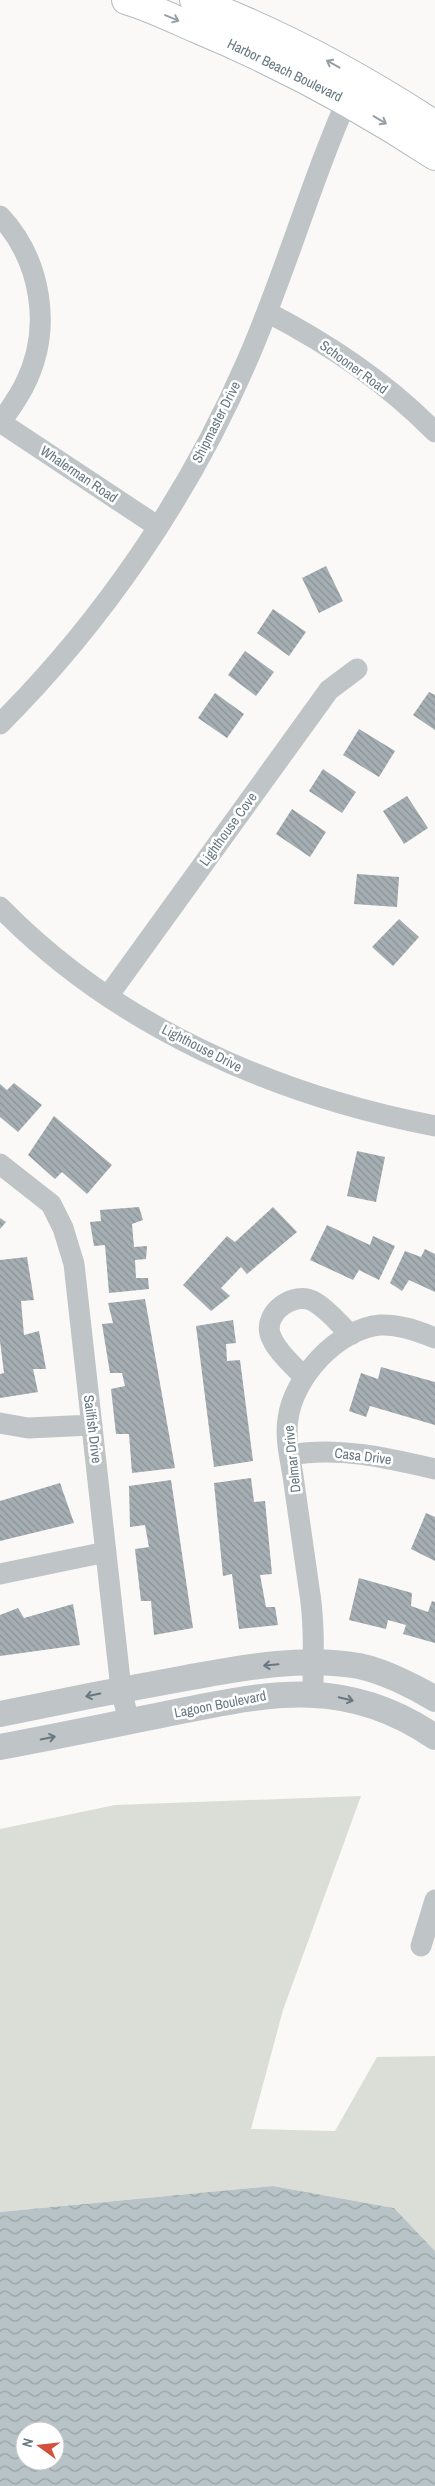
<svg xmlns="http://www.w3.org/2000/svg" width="435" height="2486" font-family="'Archivo Narrow',sans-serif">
<defs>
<pattern id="water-waves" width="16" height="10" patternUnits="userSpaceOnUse" patternTransform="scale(1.25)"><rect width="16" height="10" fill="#b7c3c6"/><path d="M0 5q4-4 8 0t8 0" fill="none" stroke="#99a3a6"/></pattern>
<pattern id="building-back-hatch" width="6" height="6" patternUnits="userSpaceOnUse" patternTransform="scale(1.25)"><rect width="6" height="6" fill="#a5aeb2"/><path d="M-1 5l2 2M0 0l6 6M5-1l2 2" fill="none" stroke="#8a9296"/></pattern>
</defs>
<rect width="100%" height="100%" fill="#faf9f8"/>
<path fill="#daded7" d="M361,1796L283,2010L251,2129L335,2131L377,2057L435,2056V2251L394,2208L273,2186L0,2212V1829L115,1805Z"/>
<path fill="url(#water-waves)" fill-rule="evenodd" d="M273,2186L394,2208L435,2251V2486H0V2212ZM25,2431H55V2461H25Z"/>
<path fill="url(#building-back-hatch)" d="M326,566L343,601L319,613L302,578Z
M273,609L306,632L289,656L257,633Z
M245,651L274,672L256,696L228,675Z
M429,692L435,695V730L413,715Z
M215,693L244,714L227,738L198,718Z
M359,729L395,751L379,777L343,755Z
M323,769L356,792L342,813L309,791Z
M407,796L428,828L404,844L383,811Z
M292,809L326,832L310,857L276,834Z
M357,874L399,877L397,907L354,904Z
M399,919L419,937L393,966L372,947Z
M14,1083L42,1105L18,1132L0,1117V1084L7,1090Z
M54,1116L112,1165L87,1194L62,1172L55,1179L28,1155Z
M357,1151L385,1157L376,1202L347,1196Z
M139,1207L143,1220L132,1224L134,1247L147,1246L146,1259L135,1260L136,1278H148L149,1289L109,1293L105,1245L94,1246L90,1222L101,1221L100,1210Z
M273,1207L297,1232L247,1274L241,1267L221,1288L230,1296L211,1311L183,1285L227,1236L235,1242Z
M0,1218L6,1222L0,1229Z
M327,1225L370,1245L373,1236L395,1246L379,1280L359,1270L353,1280L310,1260Z
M425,1249L435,1254V1292L409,1280L402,1291L390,1283L405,1251L421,1257Z
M27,1257L34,1300L21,1301L24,1335L39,1331L46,1369H33L38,1392L0,1398V1374L4,1373L0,1341V1260Z
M145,1299L175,1468L132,1473L129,1434H116L111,1389L125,1386L122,1373H110L102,1324L113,1323L108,1303Z
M233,1320L236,1343L226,1344L227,1361L240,1360L253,1461L214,1467L196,1326Z
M381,1367L435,1382V1425L370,1406L366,1417L349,1411L361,1373L378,1379Z
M251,1478L254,1502L265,1501L272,1574L260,1575L266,1607H275L278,1625L239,1629L232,1574L223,1576L214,1483Z
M171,1480L193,1628L154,1635L151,1601H141L135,1549L149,1547L145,1525L130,1527L129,1486Z
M60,1483L74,1523L0,1541V1501Z
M426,1513L435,1517V1561L411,1549Z
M359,1578L412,1593L411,1606L428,1612L432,1601L435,1602V1643L403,1634L406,1625L388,1620L386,1629L349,1620Z
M73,1604L80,1645L0,1656V1615L18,1608L24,1618Z"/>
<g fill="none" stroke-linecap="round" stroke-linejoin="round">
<defs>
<path id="secondary" d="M126,0C150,7 174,19 197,29C281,64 359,106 435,156
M194,0C278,32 359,75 435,125"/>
</defs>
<use href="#secondary" stroke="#b4babe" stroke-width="30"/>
<path stroke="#bfc4c7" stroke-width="21" d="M0,216C41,260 53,328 25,384C19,397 9,410 1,422
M267,312C327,343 387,383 435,432
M0,422L157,526
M0,724C103,621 189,495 247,361C286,272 312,177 352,89
M0,907C116,1026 274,1095 435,1126
M108,996L329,690L357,669
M0,1164L51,1204L63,1228L74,1264L121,1689L129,1722
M304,1377C293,1365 275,1350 270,1334C264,1312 294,1291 313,1301C328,1309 339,1324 351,1335
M0,1423L28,1428L92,1425
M290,1455C338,1446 388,1458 435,1469
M0,1574L106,1552
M313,1694C313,1658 315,1623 309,1588C304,1551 298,1513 293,1476C290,1458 285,1437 288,1419C293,1378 337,1329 380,1325C399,1324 418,1331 435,1338
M421,1946L435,1900"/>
<path stroke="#bfc4c7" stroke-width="26" d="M0,1714C62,1701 124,1689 186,1678C242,1668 301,1656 359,1666C383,1671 414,1686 435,1699
M0,1747C54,1737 107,1726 161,1715C262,1695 342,1673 435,1737"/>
<use href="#secondary" stroke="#fff" stroke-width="28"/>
</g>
<defs><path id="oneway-shaft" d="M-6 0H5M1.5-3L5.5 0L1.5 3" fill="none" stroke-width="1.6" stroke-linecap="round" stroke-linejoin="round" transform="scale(1.25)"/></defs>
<g stroke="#95a0a6">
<use href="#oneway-shaft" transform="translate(172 18) rotate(23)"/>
<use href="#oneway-shaft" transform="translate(333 64) rotate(-151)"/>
<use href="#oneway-shaft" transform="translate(380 120) rotate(31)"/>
</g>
<g stroke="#677880">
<use href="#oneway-shaft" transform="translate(271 1665) rotate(175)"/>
<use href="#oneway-shaft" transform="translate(93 1695) rotate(168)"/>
<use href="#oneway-shaft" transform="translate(346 1699) rotate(13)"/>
<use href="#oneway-shaft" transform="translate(48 1738) rotate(-11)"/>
</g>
<g text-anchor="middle" stroke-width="5" stroke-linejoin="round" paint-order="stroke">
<g font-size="14" fill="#677880" stroke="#fff">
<text transform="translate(285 70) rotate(26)" y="5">Harbor Beach Boulevard</text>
<text transform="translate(354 367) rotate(36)" y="5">Schooner Road</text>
<text transform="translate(216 422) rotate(-63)" y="5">Shipmaster Drive</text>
<text transform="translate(79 474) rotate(34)" y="5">Whalerman Road</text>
<text transform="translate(228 829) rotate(-54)" y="5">Lighthouse Cove</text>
<text transform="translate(202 1048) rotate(27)" y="5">Lighthouse Drive</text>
<text transform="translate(93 1429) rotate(83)" y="5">Sailfish Drive</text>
<text transform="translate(363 1456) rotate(7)" y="5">Casa Drive</text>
<text transform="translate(292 1459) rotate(-96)" y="5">Delmar Drive</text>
<text transform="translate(220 1704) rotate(-11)" y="5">Lagoon Boulevard</text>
</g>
</g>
<g transform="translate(40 2446) rotate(285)"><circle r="24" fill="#ffffff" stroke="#c2c9cc"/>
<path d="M0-4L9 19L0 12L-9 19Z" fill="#d3503e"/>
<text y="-8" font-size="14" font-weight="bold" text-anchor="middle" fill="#677880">N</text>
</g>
</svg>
